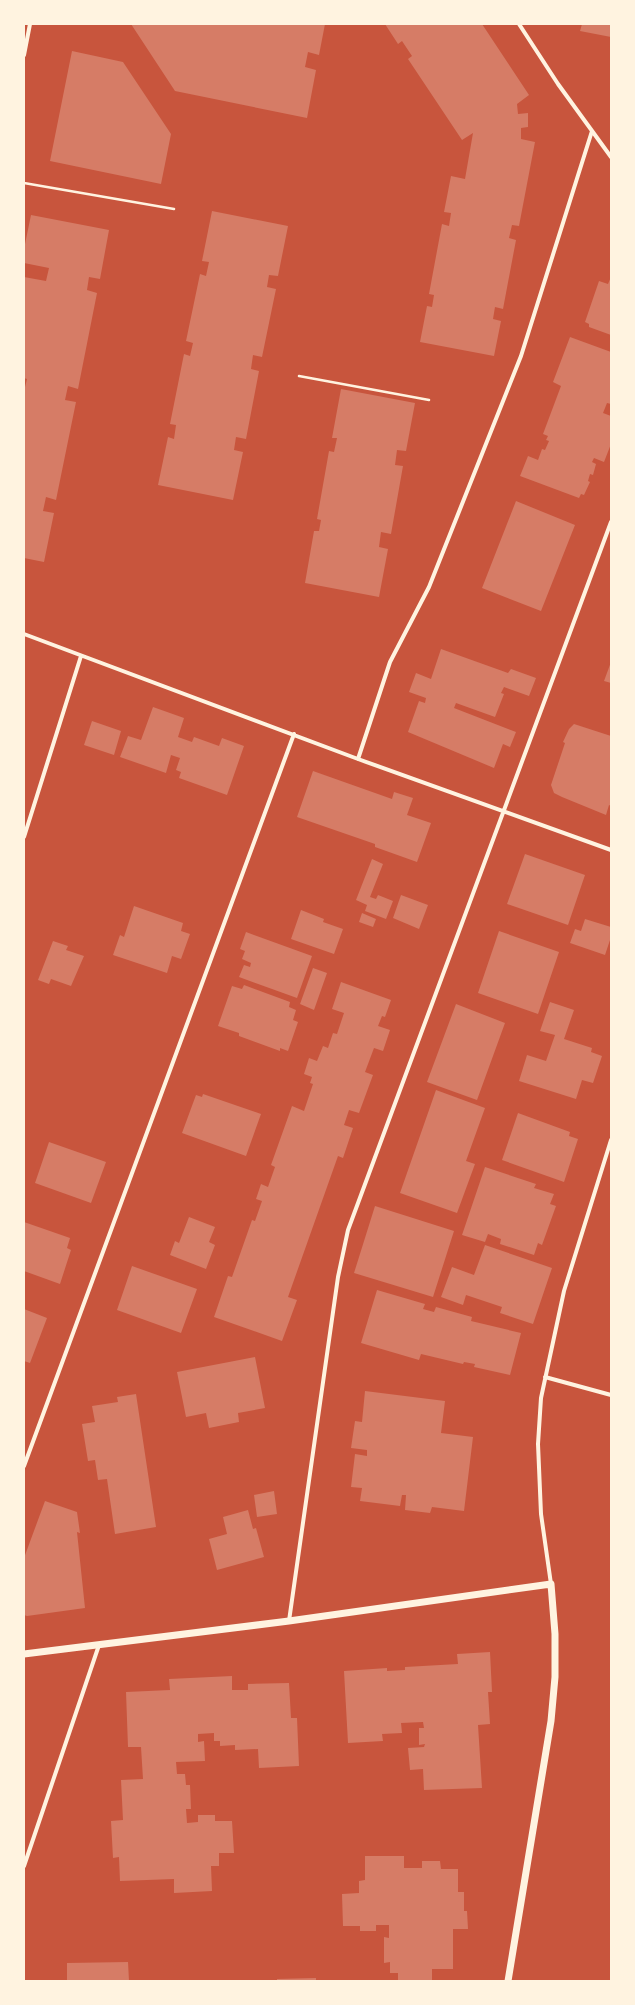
<svg xmlns="http://www.w3.org/2000/svg" width="635" height="2005" font-family="'Fira Sans',sans-serif">
<rect width="100%" height="100%" fill="#c8553d"/>
<path fill="#d67c66" d="M131,24H325L319,55L308,52L305,67L316,70L307,118L175,91Z
M385,24H482L529,95L517,104L518,114L528,113V127L521,128V139L535,142L519,226L512,225L509,238L516,240L503,309L495,307L493,319L501,321L494,356L420,342L427,306L432,307L434,295L429,294L442,224L449,226L451,213L444,212L451,176L465,179L473,133L462,140L408,59L412,56L402,41L398,44Z
M582,24H611V37L580,31Z
M72,51L123,62L171,134L161,184L50,161Z
M212,211L288,226L278,276L269,275L267,287L276,289L262,357L253,355L251,369L259,371L246,439L236,437L234,450L243,452L233,500L158,485L168,437L174,439L176,425L170,424L184,354L190,356L193,343L186,341L200,274L206,276L209,262L202,261Z
M31,215L109,230L100,279L89,277L87,290L97,293L78,389L68,386L65,400L76,402L56,500L46,497L43,511L54,513L44,562L24,558V391L27,379L24,378V277L46,281L49,268L24,263V249Z
M611,277V335L589,327V324L585,322L599,281L608,284Z
M570,337L611,352V404L607,403L603,413L611,416V444L604,462L594,458L592,462L596,464L593,475L590,474L588,481L590,482L584,495L581,494L579,498L520,476L528,456L538,460L542,449L545,450L549,441L546,440L548,436L543,434L561,386L553,382Z
M341,389L415,403L406,451L397,450L395,465L403,466L391,534L381,532L379,547L388,549L379,597L305,583L314,531H319L321,520L317,519L329,451L334,452L337,438H332Z
M516,501L575,525L541,611L482,588Z
M441,649L508,673L511,669L536,678L529,696L504,687L501,693L504,694L495,717L456,703L454,708L516,732L510,747L503,744L494,768L408,732L419,701L425,703L426,698L409,692L416,673L431,679Z
M611,662V683L604,681Z
M153,707L184,718L178,737L192,742L194,737L219,746L222,738L244,746L227,795L179,778L181,772L176,770L180,758L171,755L166,773L120,757L128,736L141,740Z
M92,721L121,731L114,755L84,745Z
M574,724L611,736V806L609,805L606,815L562,797L554,793L551,785L565,743L563,742L569,729Z
M313,771L392,799L394,792L413,798L407,815L431,823L417,862L375,847V844L297,817Z
M525,854L585,875L568,925L507,904Z
M372,859L383,864L370,897L376,899L378,895L393,901L386,919L365,911L367,905L356,900Z
M401,895L428,905L419,929L393,918Z
M134,906L183,923L181,931L190,934L181,959L172,956L167,973L113,955L120,935L124,937Z
M301,910L324,919L323,922L343,929L334,954L291,939Z
M362,913L376,919L373,927L359,922Z
M585,919L611,927V937L605,955L570,943L575,929L581,931Z
M499,931L559,952L538,1014L478,993Z
M246,932L312,956L297,998L239,977L244,965L250,967L251,963L242,959L245,951L240,949Z
M53,941L68,946L66,950L84,956L71,986L51,979L49,984L38,980Z
M313,968L327,973L314,1010L300,1004Z
M341,982L391,1000L385,1017L382,1016L378,1026L390,1030L383,1051L374,1048L365,1072L373,1075L359,1113L349,1110L344,1125L353,1128L343,1158L338,1156L288,1297L297,1300L282,1341L214,1317L228,1276L232,1277L252,1220L255,1221L262,1201L256,1199L261,1184L268,1187L275,1167L271,1165L292,1106L304,1111L313,1084L310,1083L312,1077L304,1074L309,1058L317,1061L323,1046L328,1048L333,1033L337,1034L344,1013L332,1009Z
M244,985L290,1002L289,1007L296,1010L293,1020L298,1022L288,1051L280,1048V1051L239,1036V1033L218,1026L232,986L242,989Z
M550,1002L574,1010L564,1039L592,1048L591,1052L602,1056L593,1083L582,1080L576,1099L519,1081L527,1055L546,1061L555,1035L540,1031Z
M456,1004L505,1023L477,1100L427,1082Z
M436,1090L485,1108L466,1161L475,1164L457,1213L400,1193Z
M203,1094L261,1114L246,1156L182,1133L196,1095L202,1097Z
M518,1113L570,1132L569,1136L578,1139L564,1182L502,1160Z
M49,1142L106,1162L91,1203L35,1183Z
M485,1167L536,1184L534,1188L554,1194L550,1204L556,1206L542,1245L538,1243L534,1255L500,1244L501,1239L488,1234L485,1242L462,1235Z
M375,1206L454,1231L433,1297L354,1273Z
M189,1217L215,1227L209,1242L215,1245L206,1269L170,1255L175,1241L179,1243Z
M24,1222L70,1238L67,1248L71,1250L60,1284L24,1271Z
M485,1245L552,1268L533,1324L500,1313L502,1307L466,1295L463,1305L441,1297L452,1267L474,1275Z
M132,1266L197,1289L181,1333L117,1310Z
M377,1290L425,1304L423,1309L434,1312L436,1307L472,1317L471,1321L521,1333L510,1375L474,1367L475,1364L464,1362L463,1364L421,1354L419,1360L361,1343Z
M24,1309L47,1318L30,1363L24,1361Z
M255,1357L265,1408L238,1413L239,1422L209,1428L206,1413L186,1417L177,1372Z
M365,1391L445,1401L441,1433L473,1437L464,1511L432,1507L430,1513L405,1510L406,1495H402L400,1506L360,1501L362,1488L351,1487L355,1454L367,1456V1450L351,1448L355,1421L362,1422Z
M136,1394L156,1527L115,1534L107,1479L98,1480L95,1460L88,1461L82,1424L95,1422L92,1406L118,1402L117,1397Z
M274,1491L277,1514L257,1517L254,1495Z
M45,1501L77,1512L80,1533L77,1532L85,1608L27,1616L24,1615V1558Z
M248,1510L253,1529L256,1528L264,1557L217,1570L209,1539L227,1534L223,1517Z
M490,1652L492,1692H488L490,1724L478,1725L482,1788L424,1790L423,1769L410,1770L408,1748L424,1747L425,1744L419,1745V1728H424L423,1722L401,1723L402,1733L382,1734L383,1741L348,1743L344,1671L387,1668V1671L405,1670V1667L458,1664L457,1654Z
M232,1676V1690H248V1684L289,1683L291,1718H297L299,1766L259,1768L258,1749L235,1750V1745L220,1746V1741H214V1733L198,1734V1742L204,1741L205,1761L176,1762L177,1774H185L186,1785H190L191,1809H186L187,1823L198,1822V1815H215V1821H232L234,1853H219V1866H211L212,1891L174,1893V1879L120,1881L119,1857L113,1858L111,1821L123,1820L121,1780L143,1779L141,1747H128L126,1692L170,1690L169,1679Z
M365,1856H404V1868H422V1861H440L441,1869H458V1892H464V1911H467L468,1929H453V1969H432V1981H398V1973H390V1962L384,1963V1937L389,1938V1925H376V1931H360V1926H343L342,1894L359,1893V1881L365,1880Z
M128,1962L129,1981H67V1963Z
M316,1978V1981H277V1979Z"/>
<g fill="none" stroke-linecap="round" stroke-linejoin="round">
<path stroke="#fff3e0" stroke-width="2.5" d="M24,183L174,209
M299,376L429,400"/>
<path stroke="#fff3e0" stroke-width="4" d="M519,24L558,84L611,157
M24,55L30,24
M24,634L358,759L611,850
M358,759L390,662L429,587L521,356L592,131
M24,837L81,656
M545,1377L611,1395
M24,1466L294,734
M551,1584L541,1514L538,1444L541,1398L564,1291L611,1140
M289,1621L338,1277L348,1230L611,522
M24,1866L99,1645"/>
<path stroke="#fff3e0" stroke-width="7" d="M24,1654L289,1621L551,1584L555,1634V1677L551,1721L508,1981"/>
</g>
<rect width="635" height="2005" fill="none" stroke="#fff3e0" stroke-width="50"/>
</svg>
